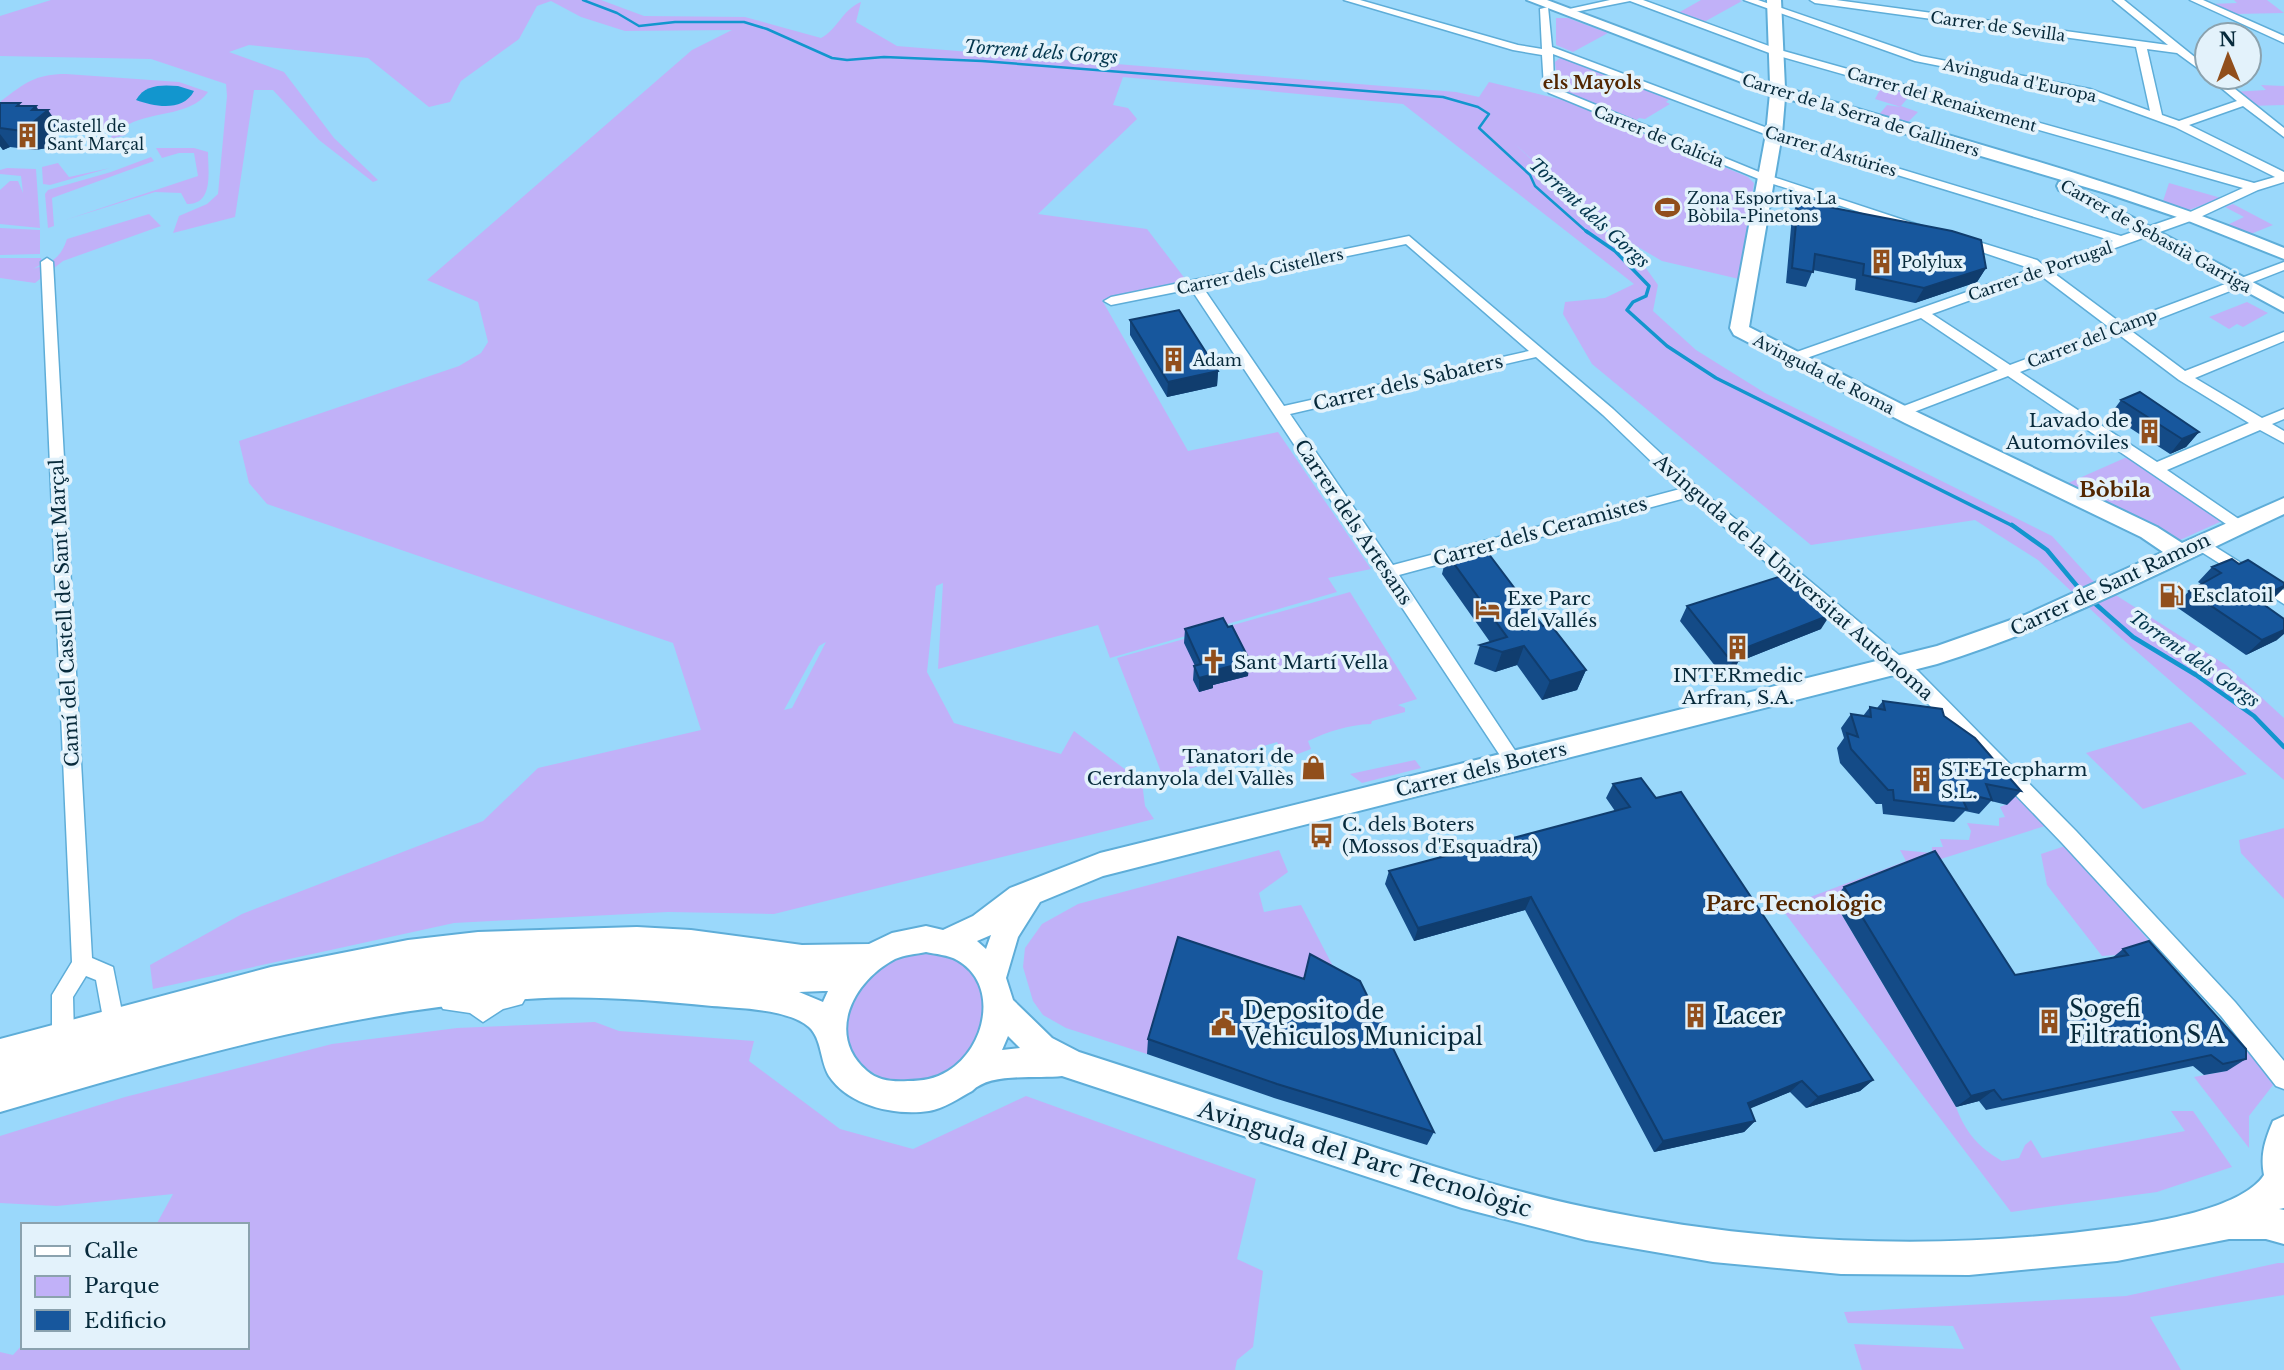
<svg xmlns="http://www.w3.org/2000/svg" width="2284" height="1370" font-family="'Libre Baskerville',serif">
<rect width="100%" height="100%" fill="#9ad8fb"/>
<path fill="#c1b1f8" fill-rule="evenodd" d="M51,0H601L644,16L745,17L821,38C838,29 842,10 861,2L856,22L897,46L1456,92L1479,97L1489,82L1563,100L1748,177L1754,183L1739,279L1662,261L1609,230L1514,143L1608,233L1648,257L1643,264L1658,285L1653,311L1696,350L1765,393L2052,536L2092,580L2226,665L2284,718V780L2119,636L2038,560L1975,520L1811,545L1592,364L1563,314L1565,302L1605,298L1634,284L1403,104L1123,77L1113,105L1128,108L1137,119L1038,214L1147,229L1186,280L1102,300L1188,451L1278,432L1371,569L1328,578L1337,592L1110,658L1098,625L938,669L943,583L936,586L927,672L954,723L1061,754L1074,731L1142,782L1145,806L1154,819L774,914L668,912L454,923L153,989L150,965L242,914L483,821L538,768L701,730L673,643L267,504L249,483L239,441L459,366L481,353L488,342L478,302L427,280L692,50L732,30L625,31L581,17L551,1L537,6L519,39L461,81L450,102L429,107L368,58L249,45L229,52L284,72L334,138L378,180L373,182L319,140L273,90H254L235,217L173,233L179,216L207,204L218,194L227,96L226,84L151,59L0,56V16ZM826,642L792,708L784,710L819,646Z
M1701,0H1739L1742,1L1704,22L1678,13Z
M2234,0H2267L2284,13L2235,14L2210,4L2237,3Z
M1556,18H1568L1608,33L1573,52L1556,45Z
M1560,58H1566L1671,98L1666,102L1670,104L1645,119L1639,118L1634,122L1558,88L1555,62Z
M66,74L179,82L208,92C190,118 147,110 123,128L126,135L110,139L115,130L94,132L75,124L59,127L0,111L1,101C25,83 35,74 66,74Z
M1883,84L1912,93L1901,106L1918,112L1905,125L1877,117L1887,105L1901,107L1875,99Z
M2261,85L2284,86V105L2249,106L2232,92L2266,90Z
M156,148H194L208,152C208,171 214,205 187,204L181,193L155,192L65,220L198,176L194,153H179L162,158Z
M151,157L154,161L52,198L54,226L48,228L45,194L48,190L111,172Z
M58,163L69,177L110,168L50,185L43,184L42,167Z
M7,168L36,169L40,228L0,224V190L10,181H18L23,193L21,176L0,174V170Z
M2169,183L2221,198L2189,210L2163,201Z
M2233,204L2273,225L2248,235L2225,226L2244,217L2225,207Z
M149,214L161,226L63,261L35,283L0,278V258H41L42,264L33,269C51,263 61,258 67,239Z
M0,228L40,230V254L0,255Z
M2247,302L2268,313L2243,327L2237,324L2229,329L2209,317Z
M2127,457L2222,521L2180,540L2066,484Z
M1350,592L1417,699L1398,705L1405,708V712L1372,721L1371,724C1348,725 1329,731 1308,741L1311,749L1274,763L1271,759L1283,752L1277,742L1163,777L1117,658Z
M2191,722L2247,774L2143,809L2086,753Z
M1978,756L2045,826L1922,865L1833,900L1956,1107C1966,1133 1978,1147 2002,1161L2019,1158L2025,1145L2031,1140L2042,1158L2185,1131L2171,1111H2193L2232,1167L2157,1192L2011,1212L1781,908L1906,861L1900,850L1932,853V847H1943L1940,839L1969,840L1971,831L1967,823L1999,826V818L2005,817L2000,807L2007,804Z
M1415,760L1421,768L1362,783L1350,774Z
M2284,828V899L2241,853L2239,840Z
M2065,846L2254,1059L2273,1085L2249,1116V1148L2194,1077L2226,1071L2132,954L2102,956L2047,885L2041,854Z
M1279,850L1288,872L1259,893L1264,912L1301,905L1336,972L1300,996L1147,1054L1066,1028L1043,1015L1033,1001L1023,967L1025,948L1042,924L1078,904Z
M927,951L951,957L971,970L983,991V1028L971,1052L950,1071L924,1081L896,1083L883,1079L862,1066L848,1045L845,1033L851,996L888,959Z
M595,1022L619,1031L754,1041L749,1061L840,1129L913,1149L1026,1096L1256,1179L1237,1259L1263,1271L1253,1347L1237,1360L1235,1370H0V1352L13,1355L23,1344V1347H247V1225H156L173,1194L57,1206L0,1203V1136L125,1097L332,1044L457,1028Z
M2278,1263H2284V1295L2150,1317L2181,1370H1862L1854,1344L1964,1349L1953,1326L1848,1323L1844,1312L2126,1296Z"/>
<path fill="#1296ce" d="M178,86L194,91C183,112 155,107 136,100C145,84 162,85 178,86Z"/>
<g fill="none" stroke-linecap="round" stroke-linejoin="round">
<path stroke="#1296ce" stroke-width="2.5" d="M583,0L617,13L639,26L675,22H744L767,29L832,58L847,60L884,57L982,61L1443,97L1478,107L1489,114L1479,128L1530,175L1535,186L1588,233"/>
<path stroke="#1296ce" stroke-width="3.5" d="M1586,231L1615,251L1649,286L1646,296L1633,302L1627,310L1667,346L1716,378L2015,527"/>
<path stroke="#1296ce" stroke-width="4.5" d="M2012,525L2047,550L2082,592
M2091,600L2133,637L2196,675L2254,716L2284,747"/>
<defs>
<path id="street" d="M1344,0H1360L1518,45L1542,49L1540,9L1548,7L1552,47L1778,132L2121,236L2188,213L2243,188L1772,54L1630,1L1565,14L1560,11L1610,0H1643L1780,50L2254,183L2275,177L2175,127L2087,95L1915,61L1744,0H1758L1921,56L2090,89L2150,111L2136,47L1815,3L1810,0H1836L2168,45L2113,0H2124L2207,67V75L2177,53L2147,49L2162,115L2179,121L2237,101L2208,77H2220L2284,128V137L2243,106L2189,125L2284,172V182L2258,190L2196,219L2051,271L2121,323L2284,262V270L2130,330L2185,371L2284,332V341L2195,378L2262,418L2284,409V419L2272,424L2284,431V443L2260,430L2167,470L2246,524L2244,528H2232L2008,376L1906,415H1896L1894,412L1896,409L1998,370L1921,318L1798,361H1788L1786,358L1788,355L2032,269L1958,244V238H1966L2037,260L2044,266L2113,241L1770,136L1553,54L1554,86L1557,89L1764,174L1928,228L1926,231H1918L1761,180L1549,93L1544,87L1542,55L1513,50ZM2040,275L2110,328L2010,365L1932,314ZM2118,334L2179,380L2249,423L2157,462L2020,372Z
M2190,0H2203L2284,36V43Z
M1409,236L1613,409L1697,487L1918,671L2076,831L2235,1002L2284,1061V1089L2276,1086L2221,1016L2062,843L1906,681L1689,497L1399,575L1522,761L1519,766L1513,768L1507,766L1191,289L1111,305L1104,301L1111,297ZM1406,244L1529,351L1284,406L1202,286ZM1536,357L1603,415L1680,489L1393,565L1290,414Z
M47,258L53,262L92,958L113,967L124,1022L121,1029L113,1032L105,1029L96,980L86,976L73,997L74,1036L71,1043L63,1046L55,1043L52,1036V995L72,962L41,262Z
M2198,536L2284,590V604L2192,546L2190,542Z
M515,987L522,990L526,997L522,1004L503,1009L483,1022L470,1013L443,1009L439,1002L443,995C455,990 472,992 484,998L498,990Z"/>
<path id="secondary" d="M1527,0H1547L1770,84L1767,0H1781L1785,88C1953,137 2122,181 2284,248V259L2186,220L2109,194L1785,98L1782,134L1749,327L1919,413L2157,527L2182,543L2284,498V514C2170,567 2057,627 1937,664L1103,876L1040,902L1018,937L1006,978L1013,1000L1052,1038L1079,1052C1165,1080 1251,1108 1337,1135C1419,1162 1501,1189 1585,1207C1758,1244 1936,1252 2112,1228C2152,1223 2242,1209 2264,1175C2260,1155 2265,1140 2273,1121L2284,1116V1208L2279,1209L2284,1210V1244L2266,1239H2229L2117,1261L1969,1275L1841,1274L1713,1262L1586,1240L1462,1208L1062,1076C1038,1079 990,1072 972,1091C959,1098 943,1109 929,1111C895,1116 849,1106 829,1076C820,1061 822,1039 809,1027C789,1009 738,1008 712,1006C650,1000 589,995 527,999C346,1009 172,1062 0,1112V1039L271,967L408,940L478,932L637,927L691,930L802,945L869,944L892,933L926,926L943,930L973,916L1010,888L1100,853L1937,646L2025,615L2163,552L2141,537L1905,423L1734,335L1730,328L1766,134L1770,93ZM991,935L986,949L977,941ZM926,952C935,954 949,955 957,960C1000,984 986,1048 948,1071C935,1079 923,1081 908,1081C894,1082 878,1081 867,1071C825,1035 853,981 895,959C904,955 916,954 926,952ZM823,991H828L823,1002L799,992ZM1008,1036L1020,1048L1002,1050Z
M2065,181L2284,299V312L2059,190L2057,186L2059,182Z"/>
</defs>
<use href="#street" stroke="#5eadd8" stroke-width="3"/>
<use href="#secondary" stroke="#5eadd8" stroke-width="4"/>
<use href="#street" fill="#fff" fill-rule="evenodd"/>
<use href="#secondary" fill="#fff" fill-rule="evenodd"/>
</g>
<path fill="#144b87" d="M0,103L22,106L38,110L61,129L45,143L47,148L35,150L10,147L3,150L0,146Z
M1805,199L1818,205L1986,268L1977,282L1915,303L1855,290L1856,279L1813,270L1806,287L1786,283L1792,216L1798,201L1804,202Z
M1130,320L1218,371L1217,386L1167,397L1130,335Z
M2121,400L2199,432L2186,447L2170,454L2110,415Z
M1447,554L1543,626L1586,670L1577,690L1542,700L1517,665L1495,672L1474,664L1480,645L1490,642L1442,574Z
M2212,567L2272,600L2263,604L2277,640L2246,655L2175,606L2189,591L2201,584L2198,582Z
M1687,606L1821,629L1738,662L1734,670L1726,672L1719,671L1680,621Z
M1185,629L1248,676L1213,685V688L1199,692L1193,680L1194,666H1195L1184,643Z
M1883,701L1944,716L2021,791L2007,805L1991,801L1979,814L1965,811L1954,822L1883,814L1882,804H1876L1840,763L1837,748L1844,738L1841,728L1851,714L1863,716L1870,707L1877,708Z
M1613,784L1873,1080L1860,1091L1806,1108L1790,1092L1750,1108L1755,1121L1744,1132L1654,1152L1525,910L1414,941L1385,884L1389,871L1615,811L1606,798Z
M1844,887L2015,975L2112,958L2123,949L2246,1059L2227,1071L2204,1075L2193,1066L1986,1110L1979,1101L1956,1107L1833,900Z
M1148,1039L1434,1132L1427,1145L1274,1098L1147,1054Z"/>
<path fill="#103d6e" d="M36,106L42,115L48,110L61,129L45,143L47,148L35,150L22,131L31,124L32,110Z
M0,134L10,147L3,150L0,146Z
M1986,268L1977,282L1915,303L1924,288Z
M1218,371L1217,386L1167,397L1168,382Z
M2199,432L2186,447L2170,454L2182,439Z
M2284,586V588L2272,600L2241,614L2256,599Z
M1830,615L1821,629L1738,662L1734,670L1726,672L1740,650Z
M2284,630V634L2277,640L2246,655L2262,640Z
M1524,646L1517,665L1495,672L1502,652Z
M1250,661L1248,676L1213,685V688L1199,692V678L1212,671Z
M1586,670L1577,690L1542,700L1550,681Z
M1531,897L1525,910L1414,941L1418,928Z
M1873,1080L1860,1091L1806,1108L1818,1097Z
M1802,1081L1790,1092L1737,1114L1748,1103Z
M1994,1090L1979,1101L1956,1107L1971,1096Z
M1755,1121L1744,1132L1654,1152L1663,1141Z"/>
<path fill="#17579d" stroke="#103d6e" stroke-width="2" d="M0,103H20L17,106H36L32,110H48L31,124L33,129L22,131L0,128Z
M1805,199L1819,201L1818,205L1952,231L1981,240L1986,268L1924,288L1863,275L1864,264L1815,254L1813,272L1792,268L1798,201L1806,202Z
M1179,310L1218,371L1168,382L1130,320Z
M2140,392L2199,432L2182,439L2121,400Z
M1482,545L1543,626L1550,624L1586,670L1550,681L1524,646L1502,652L1480,645L1507,637L1447,554Z
M2232,559L2239,564L2248,560L2284,583V586L2256,599L2284,619V630L2262,640L2189,591L2221,573L2212,567Z
M1791,573L1830,615L1740,650L1742,655L1734,657L1727,656L1687,606Z
M1223,618L1228,627L1232,626L1250,661L1212,671L1214,674L1199,678L1194,666L1201,664L1185,629Z
M1883,701L1942,709L1944,716L1975,738L2021,791L1986,784L1992,800L1959,792L1967,809L1894,800L1893,790H1888L1851,749L1847,733L1858,737L1851,714L1871,717L1870,707L1885,710Z
M1641,778L1656,798L1681,792L1873,1080L1818,1097L1802,1081L1748,1103L1755,1121L1663,1141L1531,897L1418,928L1389,871L1630,807L1613,784Z
M1935,851L2015,975L2128,955L2123,949L2149,941L2246,1049V1059L2223,1064L2211,1055L2002,1100L1994,1090L1971,1096L1844,887Z
M1178,937L1304,979L1310,954L1360,981L1434,1132L1277,1084L1148,1039Z"/>
<defs>
<symbol id="building-bare" viewBox="-9 -9 18 18"><path d="M-4-6H4V6H1V3H-1V6H-4ZM-2.5-4.3h1.7v1.8h-1.7ZM.8-4.3h1.7v1.8H.8ZM-2.5-1h1.7V.8h-1.7ZM.8-1h1.7V.8H.8Z" fill="#914f1c" stroke="#e3f2fb" stroke-width="2.5" paint-order="stroke"/></symbol>
<symbol id="stadium-bare" viewBox="-9 -9 18 18"><path d="M0-5a6.5 5 0 1 0 0 10a6.5 5 0 1 0 0-10ZM-3.5-1.8h7v3.6h-7Z" fill="#914f1c" stroke="#e3f2fb" stroke-width="2.5" paint-order="stroke"/></symbol>
<symbol id="fuel-bare" viewBox="-9 -9 18 18"><path d="M-5.5-6h7V0h2V4h1.3V-2.5L3-4.5l.8-.8L6-3V5H2.5V1h-1V6h-7ZM-4.2-4.7v3.2H.2V-4.7Z" fill="#914f1c" stroke="#e3f2fb" stroke-width="2.5" paint-order="stroke"/></symbol>
<symbol id="hotel-bare" viewBox="-9 -9 18 18"><path d="M-6-4.5h1.5V1H6V5H4.5V3h-9V5H-6ZM-4 0a1.8 1.8 0 1 1 3.6 0ZM.5 0V-2.5h3Q6-2.5 6 0Z" fill="#914f1c" stroke="#e3f2fb" stroke-width="2.5" paint-order="stroke"/></symbol>
<symbol id="church-bare" viewBox="-9 -9 18 18"><path d="M-1.2-6h2.4v3.5h3.3v2.4h-3.3V6h-2.4V-.1h-3.3v-2.4h3.3Z" fill="#914f1c" stroke="#e3f2fb" stroke-width="2.5" paint-order="stroke"/></symbol>
<symbol id="shop-bare" viewBox="-9 -9 18 18"><path d="M-5-2.5h2.3a2.7 3.5 0 0 1 5.4 0H5L5.5 6h-11ZM-1.5-2.5h3a1.5 2.3 0 0 0-3 0Z" fill="#914f1c" stroke="#e3f2fb" stroke-width="2.5" paint-order="stroke"/></symbol>
<symbol id="bus-bare" viewBox="-9 -9 18 18"><path d="M-5-6H5V4H4V6H2V4H-2V6H-4V4H-5ZM-3.5-4V0h7V-4ZM-3.5 1.2v1.5H-2V1.2ZM2 1.2v1.5H3.5V1.2Z" fill="#914f1c" stroke="#e3f2fb" stroke-width="2.5" paint-order="stroke"/></symbol>
<symbol id="civic-bare" viewBox="-9 -9 18 18"><path d="M-.6-6.5H3V-4.5H.6V-3L4-1V1h2V6H-6V1h2V-1L-.6-3ZM-1.2 2.5V6h2.4V2.5Z" fill="#914f1c" stroke="#e3f2fb" stroke-width="2.5" paint-order="stroke"/></symbol>
</defs>
<g fill-rule="evenodd">
<use href="#building-bare" x="10" y="118" width="35" height="35"/>
<use href="#stadium-bare" x="1650" y="190" width="35" height="35"/>
<use href="#building-bare" x="1864" y="244" width="35" height="35"/>
<use href="#building-bare" x="1156" y="342" width="35" height="35"/>
<use href="#building-bare" x="2132" y="414" width="35" height="35"/>
<use href="#fuel-bare" x="2154" y="578" width="35" height="35"/>
<use href="#hotel-bare" x="1470" y="592" width="35" height="35"/>
<use href="#building-bare" x="1720" y="630" width="35" height="35"/>
<use href="#church-bare" x="1196" y="644" width="35" height="35"/>
<use href="#shop-bare" x="1296" y="750" width="35" height="35"/>
<use href="#building-bare" x="1904" y="762" width="35" height="35"/>
<use href="#bus-bare" x="1304" y="818" width="35" height="35"/>
<use href="#building-bare" x="1678" y="998" width="35" height="35"/>
<use href="#building-bare" x="2032" y="1004" width="35" height="35"/>
<use href="#civic-bare" x="1206" y="1006" width="35" height="35"/>
</g>
<g text-anchor="middle" stroke-width="7" stroke-linejoin="round" paint-order="stroke">
<g font-size="16" fill="#072a3b" stroke="#e3f2fb">
<text transform="translate(1998 26) rotate(8)" y="6">Carrer de Sevilla</text>
<text transform="translate(2020 80) rotate(12)" y="6">Avinguda d'Europa</text>
<text transform="translate(1942 99) rotate(16)" y="6">Carrer del Renaixement</text>
<text transform="translate(1861 115) rotate(17)" y="6">Carrer de la Serra de Galliners</text>
<text transform="translate(1659 136) rotate(22)" y="6">Carrer de Galícia</text>
<text transform="translate(1831 151) rotate(17)" y="6">Carrer d'Astúries</text>
<text transform="translate(2156 236) rotate(29)" y="6">Carrer de Sebastià Garriga</text>
<text transform="translate(1260 271) rotate(-12)" y="6">Carrer dels Cistellers</text>
<text transform="translate(2040 271) rotate(-19)" y="6">Carrer de Portugal</text>
<text transform="translate(2092 338) rotate(-21)" y="6">Carrer del Camp</text>
<text transform="translate(1824 374) rotate(27)" y="6">Avinguda de Roma</text>
</g>
<g font-size="16" fill="#072a3b" stroke="#e3f2fb" text-anchor="start">
<text x="47" y="132">Castell de<tspan x="47" dy="18">Sant Marçal</tspan></text>
<text x="1687" y="204">Zona Esportiva La<tspan x="1687" dy="18">Bòbila-Pinetons</tspan></text>
<text x="1901" y="268">Polylux</text>
<text x="1193" y="366">Adam</text>
</g>
<g font-size="18" font-style="italic" fill="#03364d" stroke="#e3f2fb">
<text transform="translate(1041 52) rotate(4)" y="6">Torrent dels Gorgs</text>
<text transform="translate(1589 213) rotate(42)" y="6">Torrent dels Gorgs</text>
<text transform="translate(2194 659) rotate(35)" y="6">Torrent dels Gorgs</text>
</g>
<g font-size="18" font-weight="bold" fill="#532701" stroke="#e3f2fb">
<text x="1592" y="89">els Mayols</text>
</g>
<g font-size="19" fill="#072a3b" stroke="#e3f2fb">
<text transform="translate(1408 382) rotate(-13)" y="7">Carrer dels Sabaters</text>
<text transform="translate(1354 522) rotate(56)" y="7">Carrer dels Artesans</text>
<text transform="translate(1540 531) rotate(-15)" y="7">Carrer dels Ceramistes</text>
<text transform="translate(1794 577) rotate(41)" y="7">Avinguda de la Universitat Autònoma</text>
<text transform="translate(2110 584) rotate(-25)" y="7">Carrer de Sant Ramon</text>
<text transform="translate(64 613) rotate(-93)" y="7">Camí del Castell de Sant Marçal</text>
<text transform="translate(1481 769) rotate(-14)" y="7">Carrer dels Boters</text>
</g>
<g font-size="19" fill="#072a3b" stroke="#e3f2fb" text-anchor="start">
<text x="2129" y="427" text-anchor="end">Lavado de<tspan x="2129" dy="22">Automóviles</tspan></text>
<text x="2192" y="602">Esclatoil</text>
<text x="1507" y="605">Exe Parc<tspan x="1507" dy="22">del Vallés</tspan></text>
<text x="1234" y="669">Sant Martí Vella</text>
<text x="1738" y="682" text-anchor="middle">INTERmedic<tspan x="1738" dy="22">Arfran, S.A.</tspan></text>
<text x="1294" y="763" text-anchor="end">Tanatori de<tspan x="1294" dy="22">Cerdanyola del Vallès</tspan></text>
<text x="1941" y="776">STE Tecpharm<tspan x="1941" dy="22">S.L.</tspan></text>
<text x="1342" y="831">C. dels Boters<tspan x="1342" dy="22">(Mossos d'Esquadra)</tspan></text>
</g>
<g font-size="21" font-weight="bold" fill="#532701" stroke="#e3f2fb">
<text x="2115" y="497">Bòbila</text>
<text x="1794" y="911">Parc Tecnològic</text>
</g>
<g font-size="23" fill="#072a3b" stroke="#e3f2fb" text-anchor="start">
<text x="2069" y="1017">Sogefi<tspan x="2069" dy="26">Filtration S A</tspan></text>
<text x="1243" y="1019">Deposito de<tspan x="1243" dy="26">Vehiculos Municipal</tspan></text>
<text x="1716" y="1024">Lacer</text>
</g>
<g font-size="23" fill="#072a3b" stroke="#e3f2fb">
<text transform="translate(1365 1159) rotate(17)" y="8">Avinguda del Parc Tecnològic</text>
</g>
</g>
<rect x="21" y="1223" width="228" height="126" fill="#e3f2fb" stroke="#8ba2ae" stroke-width="2"/>
<rect x="35" y="1246" width="35" height="10" fill="#ffffff" stroke="#8ba2ae" stroke-width="2"/>
<text x="84" y="1258" font-size="21" fill="#072a3b">Calle</text>
<rect x="35" y="1276" width="35" height="21" fill="#c1b1f8" stroke="#8ba2ae" stroke-width="2"/>
<text x="84" y="1293" font-size="21" fill="#072a3b">Parque</text>
<rect x="35" y="1310" width="35" height="21" fill="#17579d" stroke="#8ba2ae" stroke-width="2"/>
<text x="84" y="1328" font-size="21" fill="#072a3b">Edificio</text>
<g transform="translate(2228 56) rotate(359)"><circle r="33" fill="#e3f2fb" stroke="#8ba2ae" stroke-width="2"/>
<path d="M0-5L12 26L0 18L-12 26Z" fill="#914f1c"/>
<text y="-10" font-size="19" font-weight="bold" text-anchor="middle" fill="#072a3b">N</text>
</g>
</svg>
